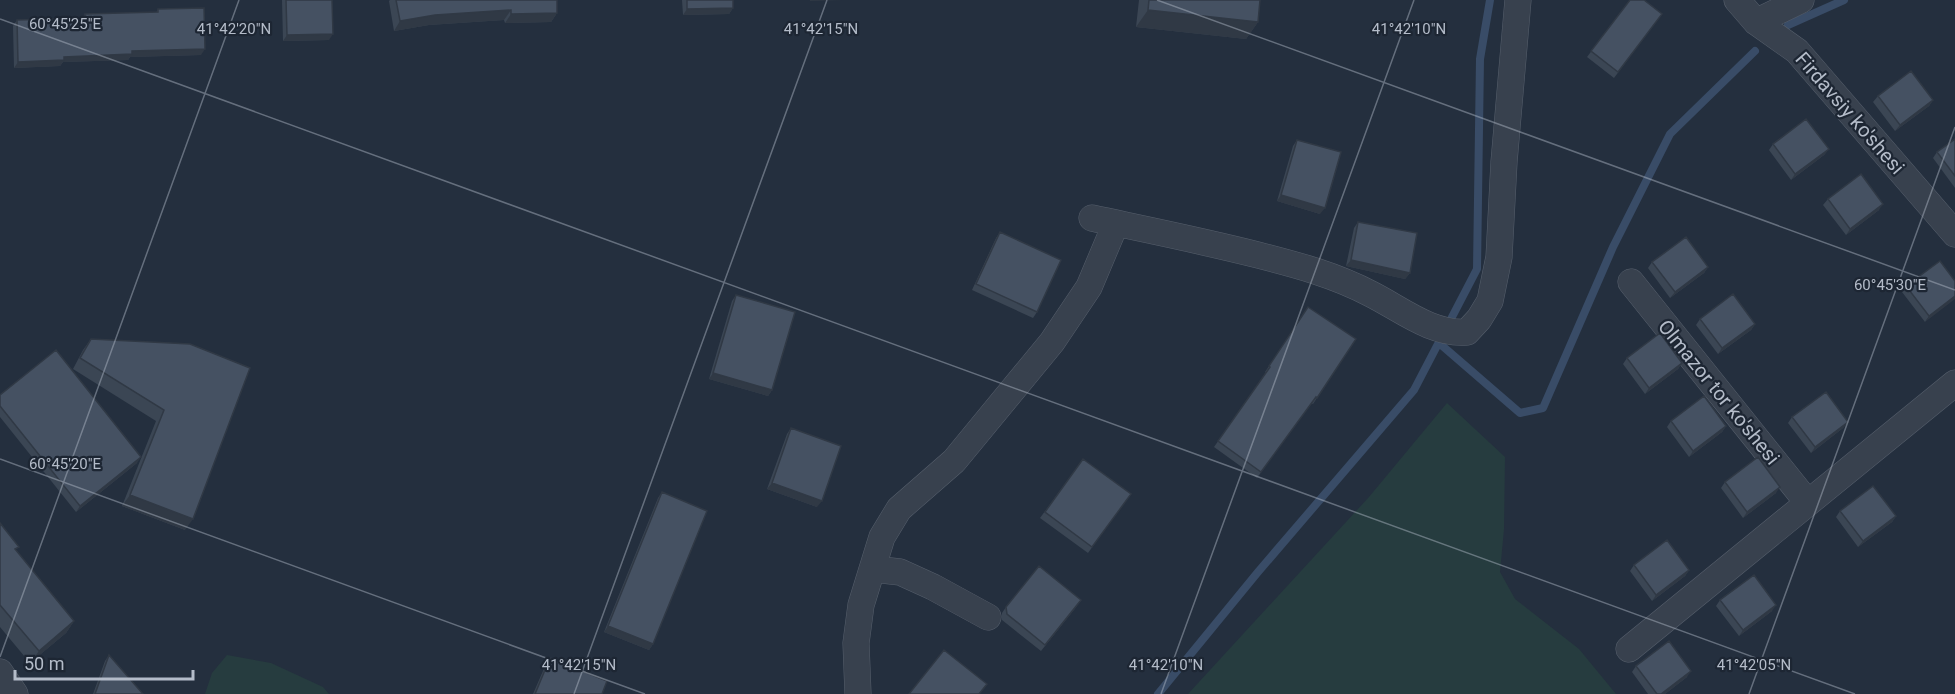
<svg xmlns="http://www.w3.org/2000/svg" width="1955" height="694" font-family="Roboto,sans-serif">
<rect width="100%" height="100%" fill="#242f3e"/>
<path fill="#263c3f" d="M1447,403L1505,457L1504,529L1500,572L1515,599L1579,649L1616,694H1188L1369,497Z
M227,655L271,663L323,687L329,694H205L212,673Z"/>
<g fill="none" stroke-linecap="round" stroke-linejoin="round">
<path stroke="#394c67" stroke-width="8" d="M1788,25L1844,0
M1439,343L1520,413L1543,408L1613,247L1670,134L1755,51
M1158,694L1258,572L1414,390L1477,269L1480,59L1490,0"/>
<defs>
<path id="minor" d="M1737,0L1756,22L1797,51L1955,234
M1756,22L1801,0
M1092,218C1148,230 1203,241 1258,255C1297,265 1335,275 1371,294C1401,309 1432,335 1467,332L1479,319L1490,301L1499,257L1504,162L1518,0
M1631,282L1808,503
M873,569L900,572L933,587L988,617
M1629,649L1955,383
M0,672L15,694
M858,694L856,643L861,605L882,537L899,509L954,461L1052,342L1089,287L1116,223"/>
</defs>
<use href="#minor" stroke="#565f6c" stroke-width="27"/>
<use href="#minor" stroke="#38414e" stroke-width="26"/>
</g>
<path fill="#3b4654" d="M282,0H332L329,40L283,41Z
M390,0H557V13L551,22L505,23L504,20L429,25L394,31L389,1Z
M682,0H733V8L729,14L683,15Z
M1139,0H1260L1258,22L1246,39L1136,27Z
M1630,0L1662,14L1614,78L1587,57Z
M158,9L201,55L130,57L128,60L63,62L60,66L14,68L13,26L17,20L82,18L85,14L156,13Z
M1878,96L1933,100L1929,106L1895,131L1873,102Z
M1955,139V188L1933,158L1937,152Z
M1297,140L1320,214L1277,201L1293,146Z
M1773,144L1829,149L1824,155L1791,180L1769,150Z
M1828,199L1879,210L1846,235L1823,205Z
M1358,222L1410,273L1405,279L1346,266L1354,228Z
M1000,232L1037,312L1033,318L972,290L996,238Z
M1652,262L1708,267L1704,273L1670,298L1648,268Z
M1955,281L1925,322L1902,292L1906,286Z
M736,295L772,390L768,396L709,379L732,301Z
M1308,307L1356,339L1313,404L1311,403L1257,478L1214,447L1266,373L1265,372Z
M1700,319L1755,324L1751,330L1718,354L1696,325Z
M91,339L190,344L185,530L122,506L156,421L73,369L83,350Z
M1627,358L1682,363L1678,369L1645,394L1623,364Z
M0,395L137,463L76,512L0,417Z
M1792,417L1848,422L1843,428L1811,453L1788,423Z
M1671,421L1726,426L1722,432L1689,457L1667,427Z
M791,428L817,507L767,489L787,434Z
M1083,459L1131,494L1088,553L1040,518Z
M1725,482L1776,493L1743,518L1721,488Z
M662,492L653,644L649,650L604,632L658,498Z
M1840,511L1896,516L1892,522L1858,547L1836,517Z
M0,523L16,550L74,621L66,633L30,663L0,627Z
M1634,565L1689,570L1685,576L1652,601L1630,571Z
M1720,600L1772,611L1739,636L1716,606Z
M1077,606L1041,651L1002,620V613L1006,607Z
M109,655L143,694H93L105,661Z
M550,658L602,694H533L546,664Z
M1636,666L1687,677L1665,694H1648L1632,672Z"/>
<path fill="#303945" d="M810,0H843L810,1Z
M733,8L729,14L683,15L687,9Z
M511,10L504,20L429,25L394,31L400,21L435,15Z
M1148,10L1258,22L1246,39L1136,27Z
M557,13L551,22L505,23L511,14Z
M333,34L329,40L283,41L287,35Z
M205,49L201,55L130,57L128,60L63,62L60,66L14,68L18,62L64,57L132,51Z
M1933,100L1929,106L1895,131L1900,125Z
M1829,149L1824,155L1791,180L1795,174Z
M1281,195L1325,208L1320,214L1277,201Z
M1883,204L1879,210L1846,235L1850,229Z
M1351,260L1410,273L1405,279L1346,266Z
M1708,267L1704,273L1670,298L1675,292Z
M1955,296V299L1925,322L1929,316Z
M1755,324L1751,330L1718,354L1722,348Z
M1682,363L1678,369L1645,394L1649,388Z
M713,373L772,390L768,396L709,379Z
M1848,422L1843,428L1811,453L1815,447Z
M1726,426L1722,432L1689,457L1693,451Z
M141,457L137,463L76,512L80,506Z
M772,483L822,501L817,507L767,489Z
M1780,487L1776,493L1743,518L1747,512Z
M130,495L193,519L185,530L122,506Z
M1896,516L1892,522L1858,547L1863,541Z
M1689,570L1685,576L1652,601L1656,595Z
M1776,605L1772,611L1739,636L1743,630Z
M74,621L66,633L30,663L39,651Z
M608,626L653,644L649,650L604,632Z
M1691,671L1687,677L1665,694H1661Z"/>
<path fill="#455162" stroke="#303945" stroke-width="1.5" d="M286,0H332L333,34L287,35Z
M396,0H557V13L511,14V10L435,15L400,21Z
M687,0H733V8L687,9Z
M1149,0H1260L1258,22L1148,10Z
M1630,0H1644L1662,14L1618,72L1591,51Z
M204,8L205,49L132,51V54L64,57V60L18,62L17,20L85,18V14L158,12V9Z
M1911,71L1933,100L1900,125L1878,96Z
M1806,119L1829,149L1795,174L1773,144Z
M1955,139V176L1937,152Z
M1297,140L1341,152L1325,208L1281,195Z
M1861,174L1883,204L1850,229L1828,199Z
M1358,222L1417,233L1410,273L1351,260Z
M1000,232L1061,260L1037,312L976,284Z
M1686,237L1708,267L1675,292L1652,262Z
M1940,261L1955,281V296L1929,316L1906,286Z
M1733,294L1755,324L1722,348L1700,319Z
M736,295L795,312L772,390L713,373Z
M1308,307L1356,339L1317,398L1316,397L1261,472L1218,441L1270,367L1269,366Z
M1660,333L1682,363L1649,388L1627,358Z
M91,339L190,344L250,368L193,519L130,495L164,410L80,358Z
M56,350L141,457L80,506L0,406V395Z
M1826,392L1848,422L1815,447L1792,417Z
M1704,396L1726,426L1693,451L1671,421Z
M791,428L841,446L822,501L772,483Z
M1758,457L1780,487L1747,512L1725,482Z
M1083,459L1131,494L1092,547L1045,512Z
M1873,486L1896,516L1863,541L1840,511Z
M662,492L707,511L653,644L608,626Z
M0,523L19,547L15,549L74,621L39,651L0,605Z
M1667,540L1689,570L1656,595L1634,565Z
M1039,566L1081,600L1045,645L1007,614L1006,607Z
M1754,575L1776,605L1743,630L1720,600Z
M1669,641L1691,671L1661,694H1657L1636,666Z
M944,650L987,684L979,694H909Z
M109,655L143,694H95Z
M550,658L607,681L602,694H535Z"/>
<path fill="none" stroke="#b4bcc9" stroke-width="1.5" stroke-opacity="0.45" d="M1157,0L1955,290M0,19L1855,694M0,459L645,694M0,657L239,0M574,694L827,0M1161,694L1414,0M1749,694L1955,127"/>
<g text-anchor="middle" stroke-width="4.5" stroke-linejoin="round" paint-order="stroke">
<g font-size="20" fill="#b4bcc9" stroke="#1d2633">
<text transform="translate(1850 113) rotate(49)" y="7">Firdavsiy ko'shesi</text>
<text transform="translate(1719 392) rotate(51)" y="7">Olmazor tor ko'shesi</text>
</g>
</g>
<g font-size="15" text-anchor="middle" fill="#b4bcc9" stroke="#1d2633" stroke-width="4.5" stroke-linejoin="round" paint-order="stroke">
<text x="65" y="29">60°45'25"E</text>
<text x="234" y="34">41°42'20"N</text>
<text x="821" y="34">41°42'15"N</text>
<text x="1409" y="34">41°42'10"N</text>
<text x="1890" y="290">60°45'30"E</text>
<text x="65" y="469">60°45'20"E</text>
<text x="579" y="670">41°42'15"N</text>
<text x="1166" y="670">41°42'10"N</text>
<text x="1754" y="670">41°42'05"N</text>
</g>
<path d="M15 670v9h178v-9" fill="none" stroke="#b4bcc9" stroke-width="3"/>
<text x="24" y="670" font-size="18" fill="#b4bcc9" stroke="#1d2633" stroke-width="4.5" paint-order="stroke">50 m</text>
</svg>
